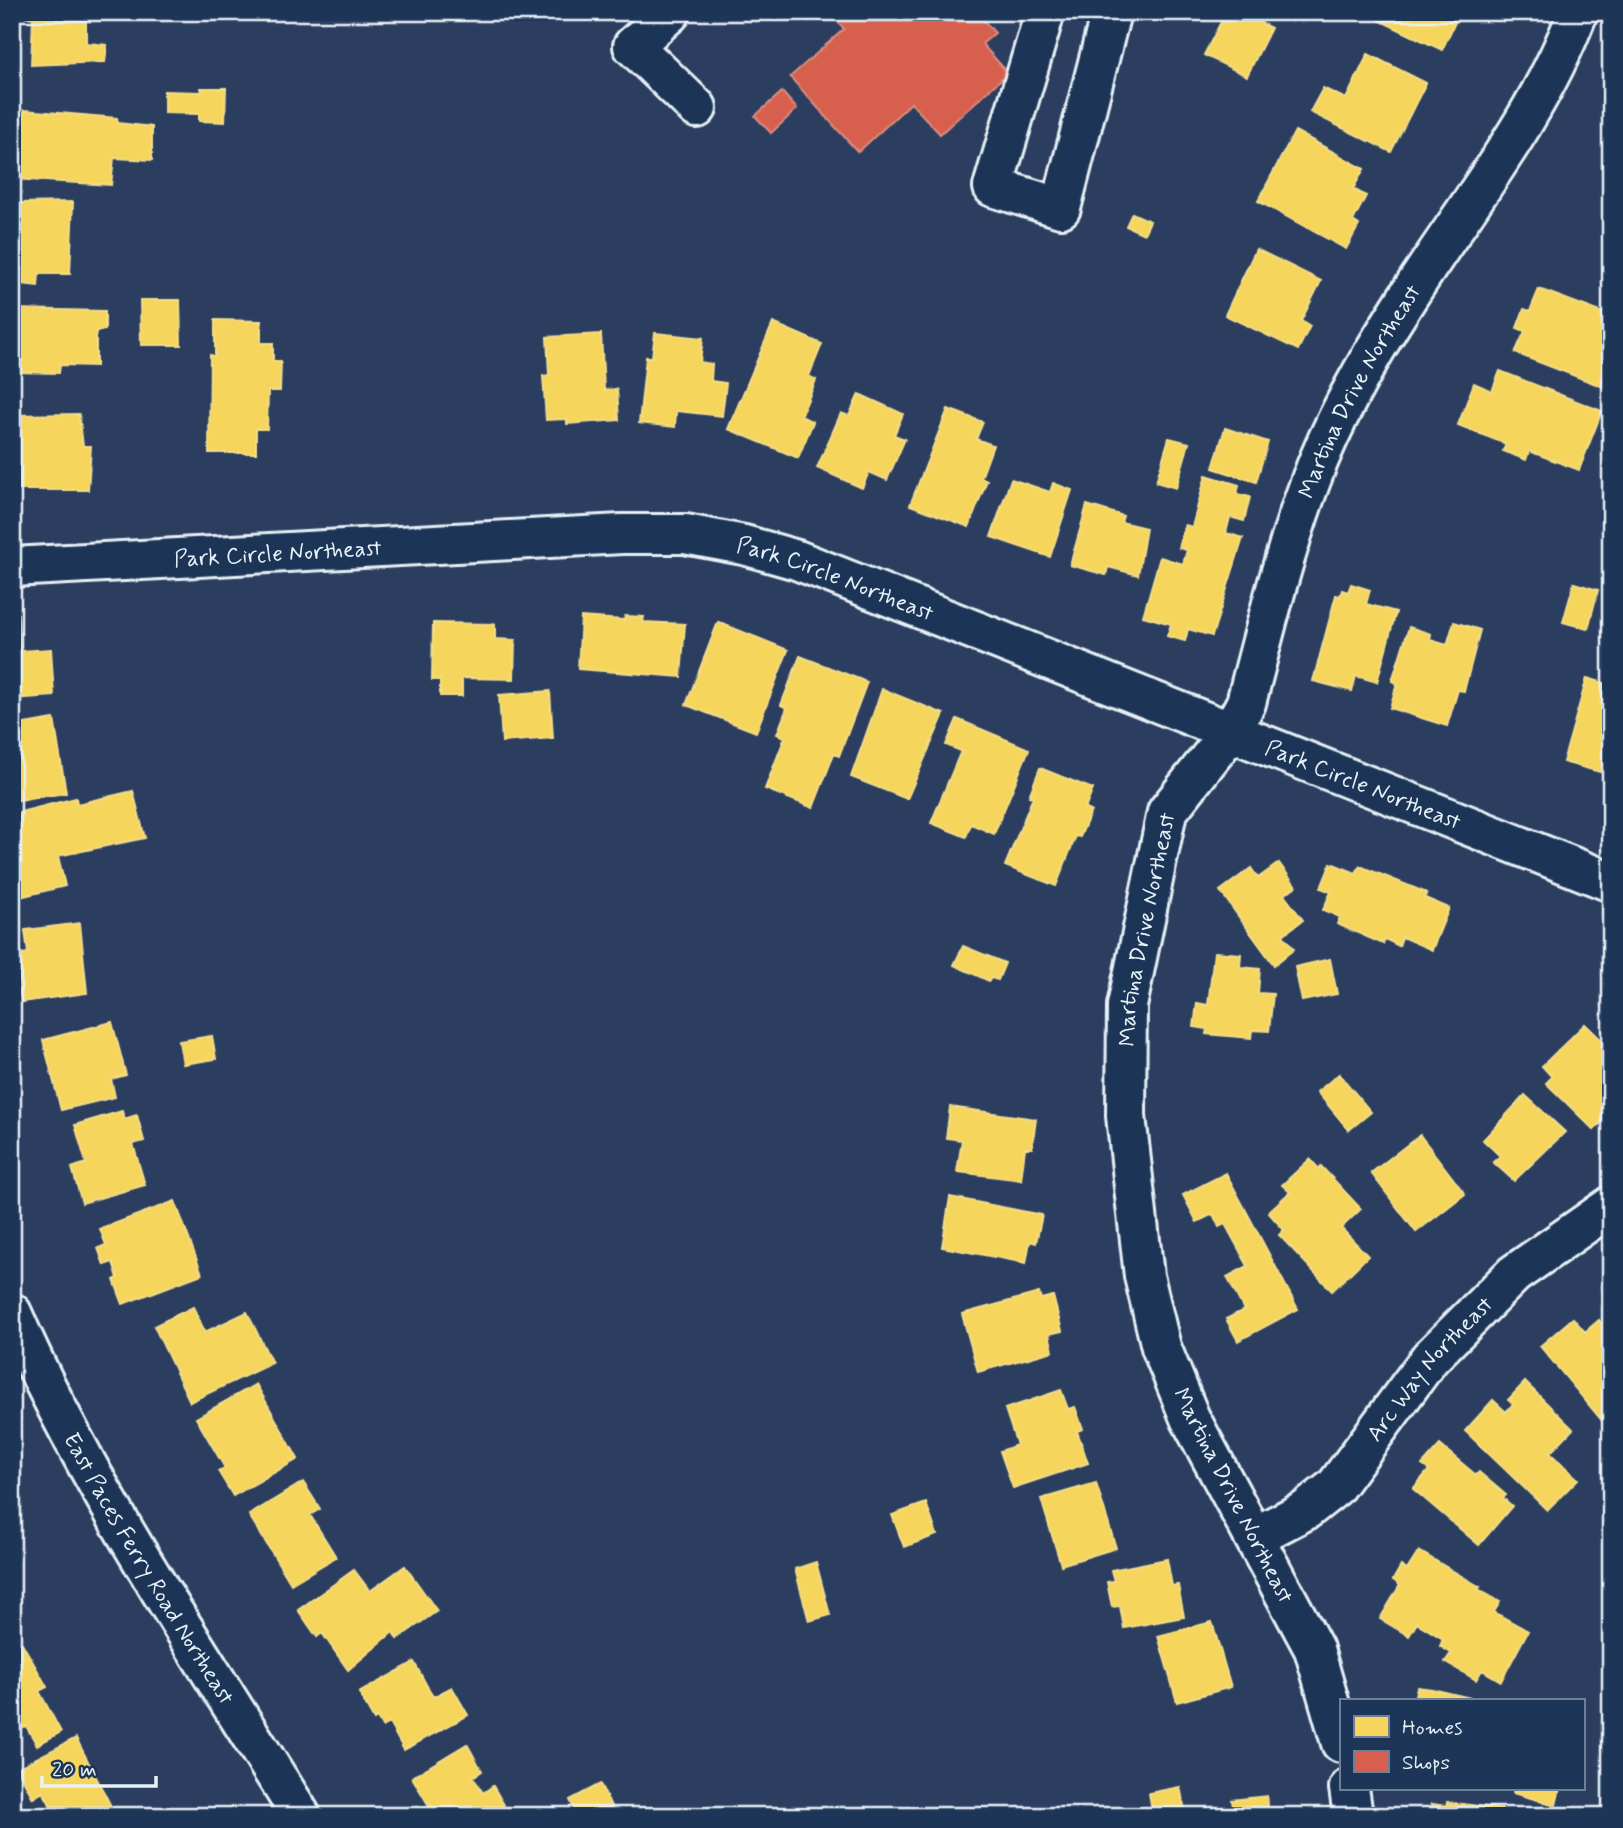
<svg xmlns="http://www.w3.org/2000/svg" width="1623" height="1828" font-family="Mynerve,sans-serif">
<rect width="100%" height="100%" fill="#2b3e60"/>
<filter id="ink" filterUnits="userSpaceOnUse"><feTurbulence type="fractalNoise" baseFrequency=".0143" numOctaves="2"/><feDisplacementMap in="SourceGraphic" scale="14" xChannelSelector="R" yChannelSelector="G"/><feConvolveMatrix kernelMatrix="1 2 1 2 8 2 1 2 1" color-interpolation-filters="sRGB"/></filter>
<g filter="url(#ink)">
<path fill="#f6d55c" stroke="#f2dd8b" stroke-width="2" d="M24,12H86V43L107,45L105,62L31,65L33,18L24,16Z
M1226,12H1239L1271,28L1247,76L1204,55Z
M1362,12H1460L1442,50Z
M1368,54L1426,83L1391,152L1310,112L1323,88L1346,99Z
M201,88H226L225,122L199,121V114L164,113V91L202,92Z
M24,110L117,118L118,123L152,127V160L114,158L111,185L12,179V151L18,141H23Z
M1295,131L1364,169L1353,189L1366,196L1353,221L1359,225L1346,249L1258,201Z
M73,202L70,274H39L38,286L13,283L18,203Z
M1132,213L1150,221L1144,234L1126,226Z
M1256,249L1321,281L1301,321L1310,326L1298,350L1225,315Z
M1539,289L1611,316L1609,389L1515,353L1525,331L1517,328L1524,309L1530,311Z
M140,300H180L181,345H141Z
M12,309L105,311V330L96,331V366L60,365L59,373L12,372Z
M215,320L261,321V343H273V361H281L280,391H268L267,429H256V453H209L210,355L215,356Z
M773,323L822,344L809,376L816,380L801,416L813,422L798,458L728,429Z
M655,333L703,338L700,362L712,364L711,381L726,383L722,416L676,411L675,427L639,423L646,357H652Z
M601,334L604,390L617,389L619,420L567,424V419L546,420L543,376L549,375L547,337Z
M1500,371L1602,411L1579,470L1529,451L1526,460L1503,451L1506,444L1458,425L1474,383L1492,391Z
M859,394L903,414L894,435L905,439L887,480L869,472L862,488L817,468L841,413L849,416Z
M948,409L983,422L976,439L993,445L981,478L987,480L969,527L910,505Z
M79,414L83,446H91L88,490H12V415Z
M1225,428L1268,442L1256,482L1213,468Z
M1169,438L1189,443L1176,488L1156,482Z
M1206,475L1239,485L1237,494L1250,497L1244,521L1230,517L1226,533L1243,538L1212,636L1188,629L1185,641L1167,636L1171,624L1143,616L1160,557L1183,564L1187,550L1179,548L1185,525L1192,527Z
M1011,479L1050,492L1053,483L1072,490L1050,557L991,537Z
M1087,505L1123,516L1121,522L1146,528L1138,575L1108,567L1106,575L1070,565Z
M1574,583L1598,590L1588,629L1563,622Z
M1351,584L1370,590L1366,604L1396,612L1377,682L1356,676L1352,691L1313,681L1336,595L1340,596L1342,590L1348,592Z
M18,614L20,651L51,649L54,696L12,699V615Z
M625,616L644,617L643,622L685,624L681,677L578,669L581,617L624,620Z
M718,622L788,650L756,732L686,705Z
M1454,622L1480,630L1464,691L1458,690L1447,726L1390,708L1397,683L1392,681L1409,627L1431,634L1430,640L1447,645Z
M433,623L495,624V639L515,640L514,679L462,678V696H440V680H432Z
M800,656L867,682L839,756L834,754L813,808L765,789L785,737L777,734L787,708L781,705Z
M1587,678L1611,685V775L1563,762Z
M882,689L944,714L907,799L851,777Z
M550,691L553,738L502,742L499,695Z
M54,719L66,793L12,801V726Z
M957,719L1029,749L994,834L971,824L966,837L931,823L961,751L946,745Z
M1040,768L1093,789L1085,809L1091,811L1080,837L1076,836L1056,886L1005,866L1033,797L1029,796Z
M133,791L145,838L58,856L65,886L12,899V814L76,798L77,804Z
M1279,863L1296,886L1284,895L1303,920L1283,935L1294,949L1274,965L1220,891L1251,868L1258,878Z
M1331,863L1356,873L1360,866L1427,893L1425,898L1449,908L1432,950L1402,937L1399,946L1385,939L1383,944L1337,924L1340,917L1323,910L1331,892L1321,888Z
M80,923L87,993L21,1002L15,955L28,953L25,930Z
M963,946L1005,963L998,980L991,978L989,981L954,965Z
M1214,952L1241,954L1240,967L1260,969L1258,993L1273,994L1269,1031L1252,1030L1251,1038L1206,1034L1207,1029L1194,1027L1197,1003L1208,1005Z
M1330,959L1337,994L1302,1001L1295,967Z
M112,1022L126,1075L111,1079L115,1097L61,1110L43,1040Z
M1585,1024L1611,1049V1117L1609,1115L1594,1130L1546,1083L1552,1077L1542,1066Z
M212,1036L216,1059L183,1064L179,1041Z
M1339,1074L1371,1112L1349,1130L1317,1092Z
M1525,1095L1565,1132L1514,1181L1493,1162L1500,1156L1483,1140Z
M950,1107L1036,1119L1032,1148H1025L1021,1180L957,1172L962,1140L946,1138Z
M122,1111L124,1119L137,1115L144,1141L133,1144L145,1185L82,1203L72,1168L86,1163L75,1125Z
M1420,1135L1465,1194L1416,1232L1371,1173Z
M1310,1159L1319,1169L1321,1166L1361,1209L1341,1228L1368,1256L1332,1291L1279,1235L1284,1230L1268,1212L1290,1192L1282,1185Z
M1226,1173L1298,1309L1238,1341L1226,1319L1244,1310L1227,1277L1248,1266L1225,1224L1219,1227L1213,1214L1197,1222L1183,1195Z
M950,1197L1042,1215L1036,1243L1030,1241L1026,1263L942,1247Z
M175,1201L202,1274L123,1304L114,1280L118,1278L113,1262L104,1265L98,1248L106,1245L100,1229Z
M1039,1293L1041,1299L1053,1296L1062,1331L1049,1334L1053,1351L978,1372L962,1314Z
M193,1307L205,1332L247,1312L272,1363L190,1402L154,1326Z
M1573,1318L1585,1332L1599,1320L1611,1335V1417L1604,1423L1540,1346Z
M1525,1382L1573,1429L1550,1453L1578,1479L1547,1510L1465,1431L1493,1400L1506,1412L1513,1404L1508,1400Z
M256,1384L298,1459L233,1496L218,1471L225,1468L196,1418Z
M1061,1390L1068,1409L1075,1407L1083,1429L1077,1431L1088,1463L1013,1488L1000,1451L1017,1445L1005,1409Z
M1440,1445L1476,1475L1479,1472L1506,1495L1503,1498L1512,1506L1479,1545L1413,1489L1429,1470L1422,1465Z
M303,1482L320,1509L310,1515L336,1557L291,1584L249,1515Z
M1096,1483L1116,1548L1061,1565L1041,1499Z
M926,1503L937,1535L904,1547L892,1515Z
M1419,1551L1480,1587L1478,1589L1500,1602L1494,1612L1528,1631L1501,1681L1482,1670L1476,1680L1445,1662L1451,1653L1440,1646L1443,1639L1417,1623L1409,1636L1380,1619L1400,1585L1393,1580L1401,1566L1407,1570Z
M1167,1559L1172,1586L1178,1585L1184,1617L1124,1628L1120,1606L1112,1607L1107,1582L1114,1581L1111,1570Z
M816,1562L830,1615L809,1621L795,1569Z
M405,1566L437,1611L397,1639L393,1632L348,1670L322,1633L317,1637L298,1610L354,1570L370,1591Z
M1212,1622L1231,1687L1177,1702L1158,1636Z
M22,1643L47,1687L39,1691L61,1732L37,1745L26,1726L12,1733V1648Z
M414,1662L433,1697L452,1687L468,1715L404,1750L389,1723L382,1727L377,1718L374,1720L359,1693Z
M1417,1687L1432,1689L1479,1700H1414Z
M76,1738L114,1812L107,1816H47L44,1809L51,1806L43,1792L33,1798L17,1768Z
M467,1744L482,1771L473,1777L483,1793L493,1786L504,1805L485,1816H435L412,1777Z
M600,1784L614,1812L607,1816H577L570,1800Z
M1180,1787L1186,1815L1153,1816L1149,1793Z
M1514,1788H1560L1556,1805L1513,1793Z
M1267,1796L1269,1816H1214L1234,1813L1232,1800Z
M1447,1802L1502,1809L1501,1816H1430L1432,1804L1446,1806Z"/>
<path fill="#d6604d" stroke="#db8c80" stroke-width="2" d="M829,12H976L995,33L982,44L1008,73L940,134L911,103L858,152L790,77L844,29Z
M782,92L797,109L771,133L755,116Z"/>
<g fill="none" stroke-linecap="round" stroke-linejoin="round">
<defs>
<g id="minor">
<path d="M671,12L633,46L697,108"/>
<path d="M1045,12L993,187L1061,208L1111,12"/>
<path id="s1" d="M12,567L622,534H685L744,545L797,560L1611,882"/>
<path id="s2" d="M12,1313C89,1490 199,1651 301,1816"/>
<path id="s3" d="M1256,1536L1306,1510L1335,1487L1430,1358L1514,1274L1611,1206"/>
<path id="s4" d="M1341,1743L1314,1649L1190,1418L1161,1347L1144,1276L1126,1116L1127,1006L1167,812L1231,731L1246,703C1265,629 1284,552 1311,480C1334,417 1371,354 1407,298C1467,205 1539,116 1578,12"/>
<path d="M1349,1788L1353,1816"/>
</g>
</defs>
<use href="#minor" stroke="#e8f1f8" stroke-width="44"/>
<use href="#minor" stroke="#1d3557" stroke-width="38"/>
</g>
</g>
<g text-anchor="middle" stroke-width="7" stroke-linejoin="round" paint-order="stroke">
<g font-size="23" fill="#e8f1f8" stroke="#1d3557">
<text dy="8" stroke="none"><textPath href="#s4" startOffset="1447">Martina Drive Northeast</textPath></text>
<text dy="8" stroke="none"><textPath href="#s1" startOffset="266">Park Circle Northeast</textPath></text>
<text dy="8" stroke="none"><textPath href="#s1" startOffset="831">Park Circle Northeast</textPath></text>
<text dy="8" stroke="none"><textPath href="#s1" startOffset="1398">Park Circle Northeast</textPath></text>
<text dy="8" stroke="none"><textPath href="#s4" startOffset="859">Martina Drive Northeast</textPath></text>
<text dy="8" stroke="none"><textPath href="#s3" startOffset="245">Arc Way Northeast</textPath></text>
<text transform="translate(1234 1495) rotate(63)" y="8">Martina Drive Northeast</text>
<text dy="8" stroke="none"><textPath href="#s2" startOffset="290">East Paces Ferry Road Northeast</textPath></text>
</g>
</g>
<rect width="1623" height="1828" fill="none" stroke="#1d3557" stroke-width="42"/>
<rect x="21" y="21" width="1581" height="1786" fill="none" stroke="#e8f1f8" stroke-width="2.5" filter="url(#ink)"/>
<rect x="1340" y="1699" width="245" height="91" fill="#1d3557" stroke="#6e8097" stroke-width="2"/>
<rect x="1354" y="1716" width="35" height="21" fill="#f6d55c" stroke="#6e8097" stroke-width="2"/>
<text x="1402" y="1734" font-size="21" fill="#e8f1f8">Homes</text>
<rect x="1354" y="1751" width="35" height="21" fill="#d6604d" stroke="#6e8097" stroke-width="2"/>
<text x="1402" y="1769" font-size="21" fill="#e8f1f8">Shops</text>
<path d="M42 1776v10h114v-10" fill="none" stroke="#e8f1f8" stroke-width="3.5"/>
<text x="52" y="1776" font-size="21" fill="#e8f1f8" stroke="#1d3557" stroke-width="5" paint-order="stroke">20 m</text>
</svg>
